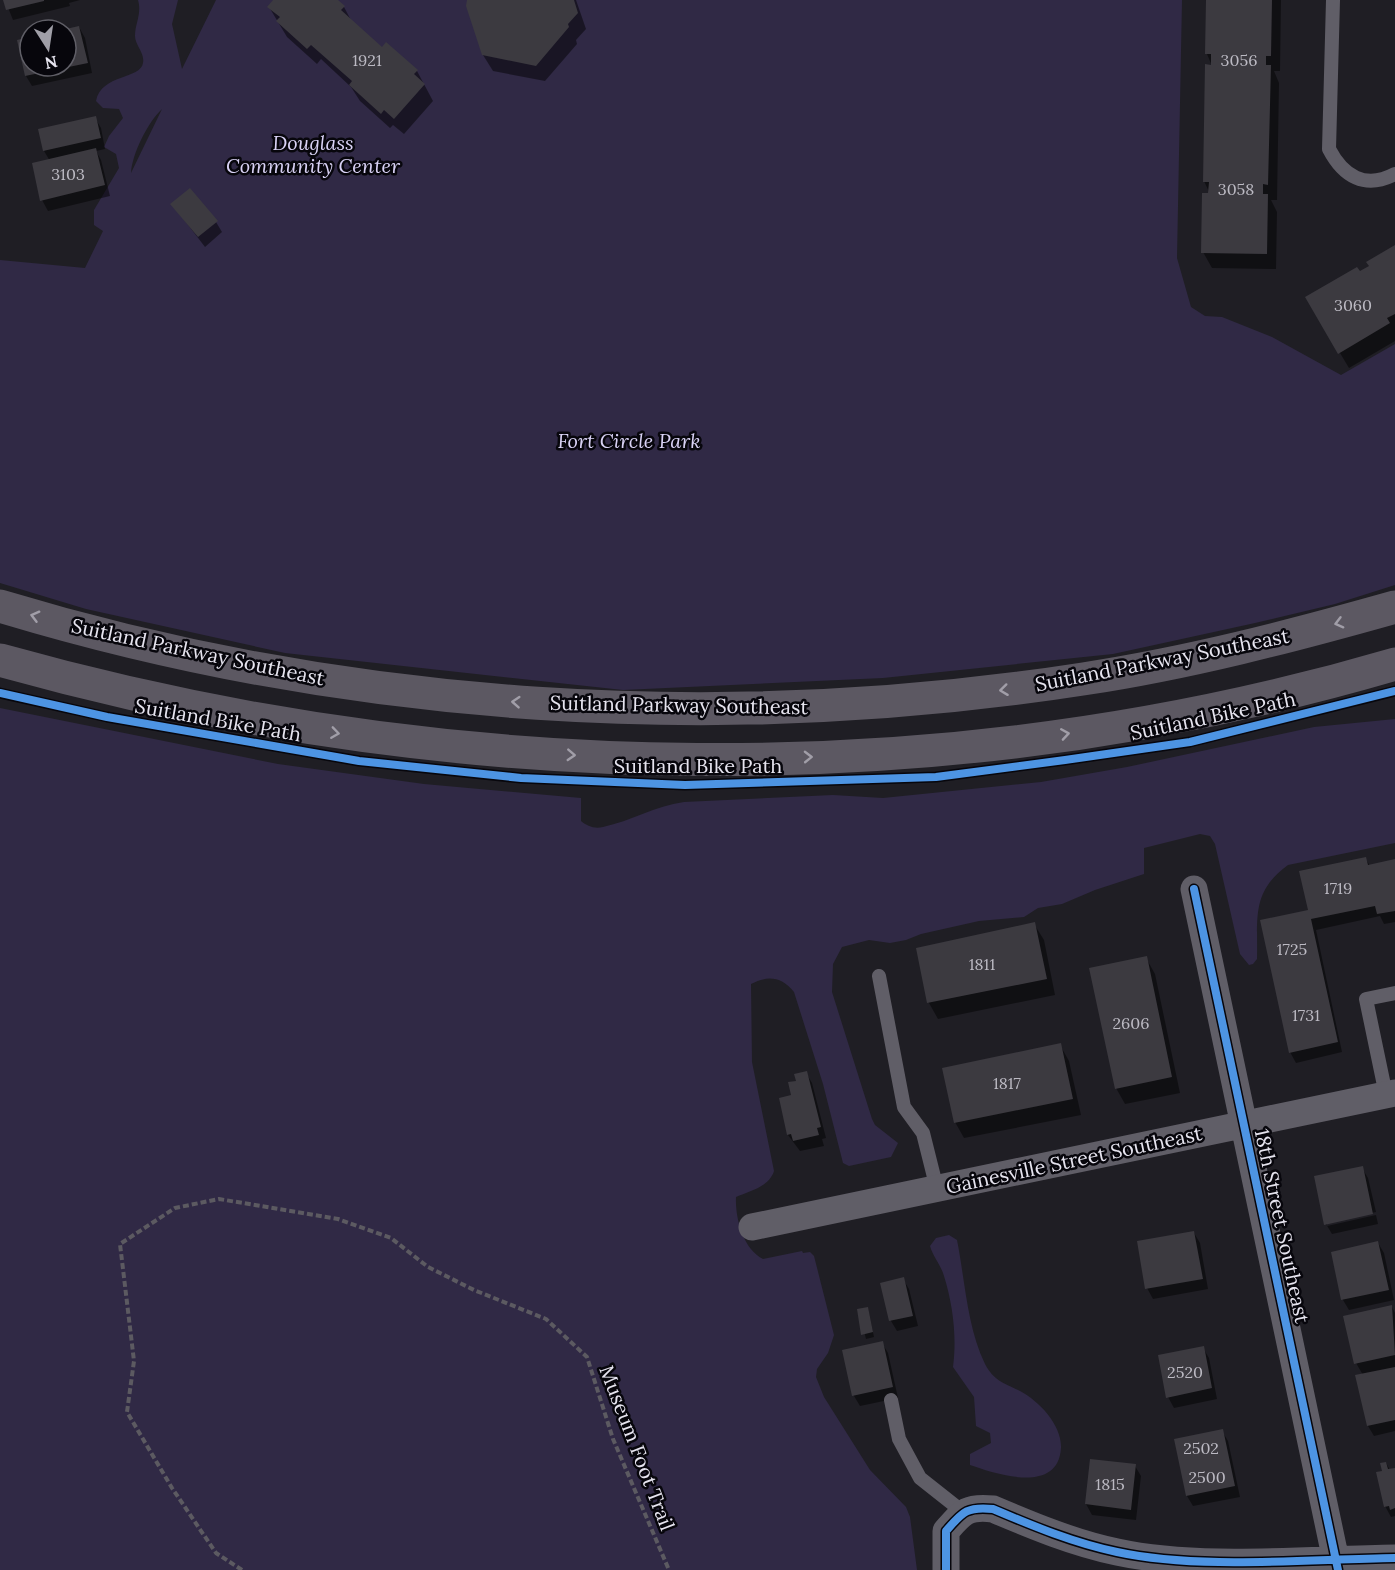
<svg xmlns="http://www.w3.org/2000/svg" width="1395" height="1570" font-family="Lora,serif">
<rect width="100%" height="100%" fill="#1f1e24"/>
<path fill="#302945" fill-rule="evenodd" d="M138,0H178L172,24L182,69L216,0H1182L1177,258L1191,307L1205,316L1222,317L1272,337L1341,375L1395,344V585L1335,604L1255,623L1113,654L883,678L623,690L285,653L86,609L0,583V260L85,268L103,231L94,225V210L119,168L116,154L104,147L109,136L123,118L119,109L103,108L96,101C101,74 141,79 143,63C145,53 135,45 135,36C135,23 142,14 138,0ZM162,109L131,173C132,154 148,122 162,109Z
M0,708L278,764L424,784L581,798V821C587,826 594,829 603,827C631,821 655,806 684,802L833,795L883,798L1041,782L1127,767L1314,727L1395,719V843L1288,865C1251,892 1258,918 1257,959L1253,964L1249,965L1240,954L1215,844L1210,836L1200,834L1144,848V874L1095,890L1062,904L1038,908L1024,917L979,921L921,934L906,940L890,943L869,940L842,947L833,964L832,992L872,1119L875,1125L898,1143L891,1157L849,1166L843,1163L823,1084L794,992C782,977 768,975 751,984L752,1062L774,1171C769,1187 750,1191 736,1197C735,1218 743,1249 763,1259L802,1251L803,1253L810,1252L814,1256L834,1335L828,1353L817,1369L816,1377L824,1397L870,1470L906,1507L910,1517L917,1570H0Z
M949,1235L957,1240C965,1280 967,1327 985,1364C994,1381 1004,1383 1020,1391C1039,1401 1062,1425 1061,1448C1058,1495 996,1474 970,1465V1454L991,1443L990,1433L976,1426L974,1397L953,1367C957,1337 953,1305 944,1276C941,1265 933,1257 930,1246L936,1238Z"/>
<path fill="#0007" d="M5,0H80L69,3L70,6L13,20Z
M275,0H336L344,7L353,24L382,49L387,44L417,71L433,101L404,134L393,125L390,128L360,101L351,87L321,59L317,64L287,37L269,7Z
M468,0H576L586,29L576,40L577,44L545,81L493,71L483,55Z
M1208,0H1281L1280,71H1274L1279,83L1277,200H1271L1277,212L1276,269L1212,268L1203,252L1210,194L1204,181L1212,66L1207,54Z
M79,27L85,38L92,73L32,86L26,76L18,41L30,38V66H66V30Z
M95,118L101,128L105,149L96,151L101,160L110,196L48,211L42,200L50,161L44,151Z
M172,204L216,222L222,232L205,247Z
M1395,247V341L1349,368L1307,298L1359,274Z
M1365,858L1370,866L1395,860V922L1384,924L1380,916L1316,930L1342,1052L1296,1063L1290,1052L1309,911Z
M1034,924L1044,940L1055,995L938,1019L929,1003L918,950Z
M1146,958L1155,974L1180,1093L1125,1104L1116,1088Z
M1060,1045L1069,1061L1081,1115L964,1138L955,1122Z
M806,1073L812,1083L826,1138L822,1139L824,1146L800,1151L788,1135L780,1099L792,1096L797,1082Z
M1362,1168L1368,1178L1376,1212L1327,1222V1226L1376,1215L1378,1224L1332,1234L1326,1224Z
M1194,1233L1200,1243L1208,1289L1153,1299L1147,1288Z
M1378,1243L1384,1253L1394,1300L1349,1310L1343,1300L1332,1253Z
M903,1279L909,1289L918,1326L897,1331L891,1321L882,1284Z
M1392,1307L1395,1313V1431L1374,1436L1368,1426L1363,1375L1356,1363Z
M868,1308L874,1337L866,1339L859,1310Z
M882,1343L888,1353L898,1398L860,1406L854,1396L844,1352Z
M1203,1348L1209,1358L1217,1399L1174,1408L1168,1397Z
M1222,1431L1228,1441L1240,1497L1193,1506L1187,1496L1176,1440Z
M1386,1463L1390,1470L1395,1469V1516L1391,1517L1385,1506Z
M1135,1466L1141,1476L1136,1520L1092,1515L1086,1504Z"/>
<path fill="#3c3a40" d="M3,0H44V1L6,10Z
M273,0H338L345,6L341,10L382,47L386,42L418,70L414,74L425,84L394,119L384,110L381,114L349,85L352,81L311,45L307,49L276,21L280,17L267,7Z
M467,0H574L578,13L568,24L569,27L536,66L482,55L466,6Z
M1206,0H1272L1271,56H1266V65H1271L1268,185L1263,184V194H1268L1267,254L1201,253L1202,193H1208L1209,182H1203L1205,64L1211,65V54H1205Z
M79,26L88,63L25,76L17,40L30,37V66H66V29Z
M96,116L101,138L43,151L38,129Z
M96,148L105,185L40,201L32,163Z
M190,188L218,221L198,237L170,204Z
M1395,245V314L1387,318L1390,323L1338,354L1305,297L1357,267L1360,271L1369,266L1366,262Z
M1366,857L1368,865L1395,859V911L1377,914L1375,906L1311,919L1338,1042L1289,1053L1260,920L1308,910L1299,871Z
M1035,922L1047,979L927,1003L916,948Z
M1147,956L1172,1077L1115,1089L1089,968Z
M1061,1043L1073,1099L954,1123L942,1068Z
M807,1071L821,1127L817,1128L819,1135L793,1141L791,1134L787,1135L779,1098L791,1095L788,1082L796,1081L794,1074Z
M1363,1166L1373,1214L1324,1225L1314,1176Z
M1194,1231L1203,1279L1145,1289L1137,1241Z
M1378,1241L1389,1290L1341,1300L1331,1252Z
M904,1277L913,1316L889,1321L880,1283Z
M1392,1305L1395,1355L1354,1364L1343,1316Z
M868,1307L873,1332L861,1335L857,1309Z
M883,1341L893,1387L852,1396L842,1350Z
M1204,1346L1212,1388L1166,1398L1158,1355Z
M1395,1367V1420L1367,1426L1355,1375Z
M1223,1429L1235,1486L1186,1496L1174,1439Z
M1090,1459L1136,1464L1131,1510L1085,1504Z
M1386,1462L1388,1469L1395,1468V1508L1390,1510L1389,1506L1384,1507L1376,1472L1382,1471L1380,1463Z"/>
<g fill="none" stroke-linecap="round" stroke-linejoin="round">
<path stroke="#5c5a61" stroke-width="4" stroke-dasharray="6 3" stroke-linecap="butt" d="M242,1570L216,1553L172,1488L127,1412L134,1361L120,1244L175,1208L219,1199L338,1219L391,1238L428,1267L474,1290L546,1319L587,1357L613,1439L669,1570"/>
<path stroke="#605e67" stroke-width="14" d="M1333,0L1329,149C1343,176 1365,190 1395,174
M879,976L904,1107L923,1133L937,1189
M1386,1095L1366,999L1395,993
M891,1400L899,1439L920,1478L963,1512"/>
<path stroke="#605e67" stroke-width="27" d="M1194,889L1338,1570
M752,1227L1395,1093
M946,1570V1531C962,1513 966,1506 993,1509C1033,1526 1074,1543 1117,1552C1200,1570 1309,1559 1395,1558"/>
<path stroke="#5c5862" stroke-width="33" d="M0,606C350,712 722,735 1083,679C1189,663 1292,636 1395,607
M0,660C453,787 942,797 1395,664"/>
<defs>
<path id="cycleway" d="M0,693L107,717L359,761L521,778L685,785L936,777L1065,760L1190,742L1395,691
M1194,889L1338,1570
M946,1570V1531C962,1513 966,1506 993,1509C1033,1526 1074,1543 1117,1552C1200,1570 1309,1559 1395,1558"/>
</defs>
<use href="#cycleway" stroke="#07060c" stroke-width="11"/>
<use href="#cycleway" stroke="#4d94e3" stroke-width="8"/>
</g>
<defs><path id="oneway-chevron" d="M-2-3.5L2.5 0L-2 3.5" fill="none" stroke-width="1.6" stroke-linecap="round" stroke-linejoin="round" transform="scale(1.5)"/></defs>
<g stroke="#a19ea8">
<use href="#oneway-chevron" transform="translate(35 616) rotate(-165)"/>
<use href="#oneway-chevron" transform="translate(1339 623) rotate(165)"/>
<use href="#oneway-chevron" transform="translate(1004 690) rotate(173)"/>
<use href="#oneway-chevron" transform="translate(516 702) rotate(-176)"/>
<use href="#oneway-chevron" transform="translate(335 733) rotate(8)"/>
<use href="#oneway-chevron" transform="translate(1065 734) rotate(-9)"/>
<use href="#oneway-chevron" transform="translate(571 755) rotate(3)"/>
<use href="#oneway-chevron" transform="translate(808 757) rotate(-1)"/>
</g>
<g text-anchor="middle" stroke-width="5" stroke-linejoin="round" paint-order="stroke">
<g font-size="16" fill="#bcbac3">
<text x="367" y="66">1921</text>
<text x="1239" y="66">3056</text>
<text x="68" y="180">3103</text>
<text x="1236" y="195">3058</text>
<text x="1353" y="311">3060</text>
<text x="1338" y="894">1719</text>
<text x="1292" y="955">1725</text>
<text x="982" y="970">1811</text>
<text x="1306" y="1021">1731</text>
<text x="1131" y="1029">2606</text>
<text x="1007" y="1089">1817</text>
<text x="1185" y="1378">2520</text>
<text x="1201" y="1454">2502</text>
<text x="1207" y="1483">2500</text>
<text x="1110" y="1490">1815</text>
</g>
<g font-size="20" font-style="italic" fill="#d9d2f5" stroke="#07060c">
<text x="313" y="150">Douglass<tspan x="313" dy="23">Community Center</tspan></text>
<text x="629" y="448">Fort Circle Park</text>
</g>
<g font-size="20" fill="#e6e4ef" stroke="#07060c">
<text transform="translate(198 652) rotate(12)" y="7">Suitland Parkway Southeast</text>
<text transform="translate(1162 660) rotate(-11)" y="7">Suitland Parkway Southeast</text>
<text transform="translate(679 705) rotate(1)" y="7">Suitland Parkway Southeast</text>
<text transform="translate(1213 716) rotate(-12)" y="7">Suitland Bike Path</text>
<text transform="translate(218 720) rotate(10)" y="7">Suitland Bike Path</text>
<text x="698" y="773">Suitland Bike Path</text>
<text transform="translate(1074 1160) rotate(-12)" y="7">Gainesville Street Southeast</text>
<text transform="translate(1282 1226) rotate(78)" y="7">18th Street Southeast</text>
<text transform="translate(637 1448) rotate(69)" y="7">Museum Foot Trail</text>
</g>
</g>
<g transform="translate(48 48) rotate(168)"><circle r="28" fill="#07060c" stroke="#605f67" stroke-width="1.5"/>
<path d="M0-4.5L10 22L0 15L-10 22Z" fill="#a09fa8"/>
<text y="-9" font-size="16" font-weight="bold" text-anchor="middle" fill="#e6e4ef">N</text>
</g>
</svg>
